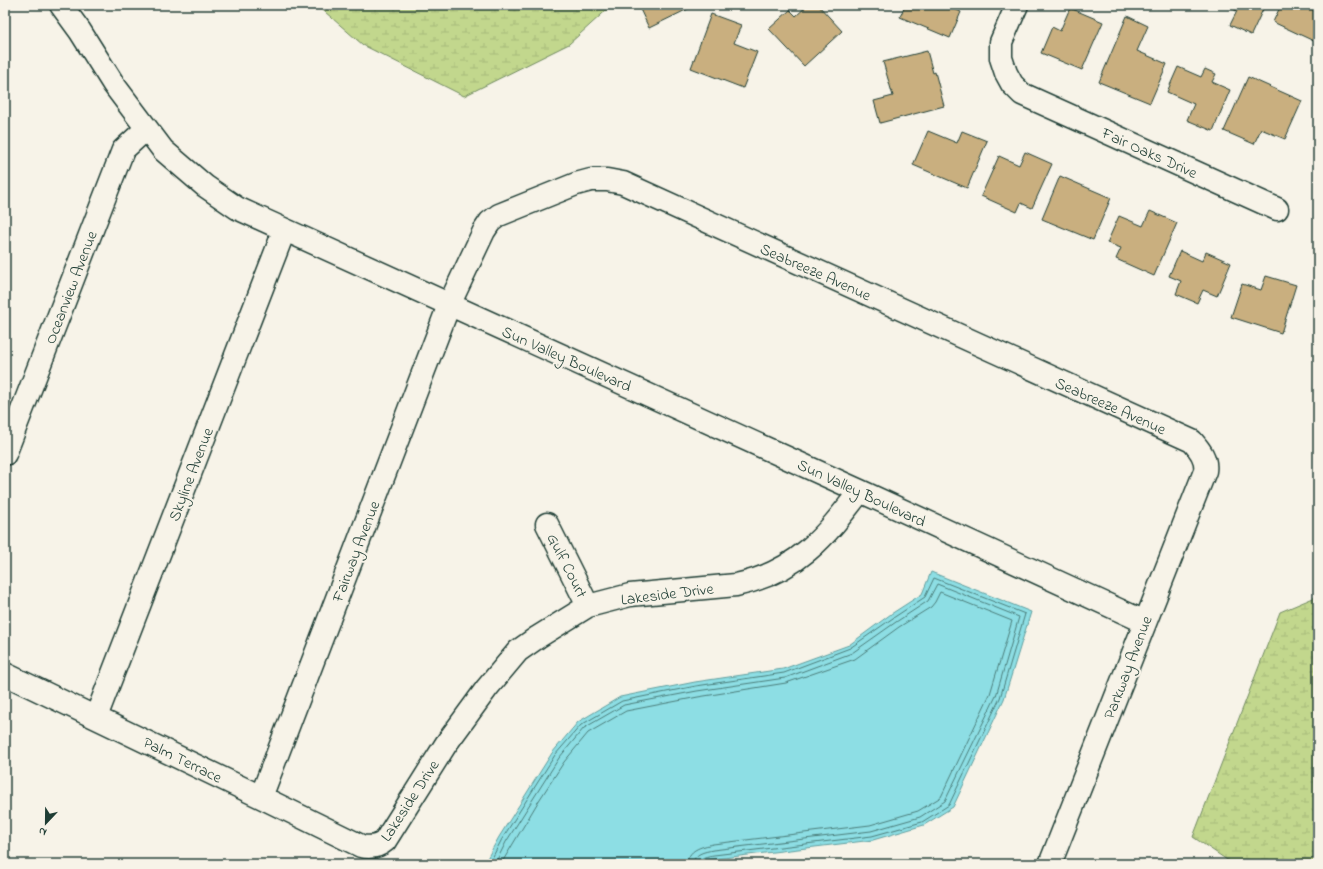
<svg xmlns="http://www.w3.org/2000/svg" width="1323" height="869" font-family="'Indie Flower',sans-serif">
<defs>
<pattern id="wetland-marsh" width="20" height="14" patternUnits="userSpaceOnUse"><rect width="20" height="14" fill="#c2d78d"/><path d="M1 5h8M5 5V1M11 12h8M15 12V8" fill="none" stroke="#a6b97a"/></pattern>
</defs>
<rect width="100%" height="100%" fill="#f7f3e8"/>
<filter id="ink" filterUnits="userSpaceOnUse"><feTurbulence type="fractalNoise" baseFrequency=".025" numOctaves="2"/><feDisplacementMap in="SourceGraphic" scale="8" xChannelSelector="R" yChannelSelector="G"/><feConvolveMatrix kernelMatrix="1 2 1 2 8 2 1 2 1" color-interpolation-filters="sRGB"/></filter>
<g filter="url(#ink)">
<path fill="url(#wetland-marsh)" stroke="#708a60" d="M317,5H612L569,44L464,96L363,45Z
M1318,596V864H1233L1193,837L1280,612Z"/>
<path fill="#8ddee4" stroke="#619e9e" d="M931,572L1031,612L1004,699L953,807L924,825L873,840L715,859L695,864H484L499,837L552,753L578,722L620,697L695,682L783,669L849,645L891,614L922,594Z"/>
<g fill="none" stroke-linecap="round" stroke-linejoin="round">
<path stroke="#4b7d7a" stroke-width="1" d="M489,864L502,839L555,755L581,725L622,701L696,686L784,673L850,648L893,618L925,597L934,578L1025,614L1000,698L949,805L922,822L872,836L714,855C708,856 699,857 698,864
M495,864L506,842L533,799L559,758L584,728L624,705L697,691L785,678L852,653L896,622L928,601L937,584L1019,617L996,696L945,801L920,817L871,831L713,850C704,852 694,853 693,864
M501,864L538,802L564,762L588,733L626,711L698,697L786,683L855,659L899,627L931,607L935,602L940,592L1012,621L990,694L941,797L918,811L870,825L713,844C701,847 688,849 687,864"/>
</g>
<path fill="#c9af7f" stroke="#1f3d34" d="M638,5H696L649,28Z
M808,5H818L842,31L804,66L769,29L790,10L796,16Z
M905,5H946L961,12L950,38L900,17Z
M1224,5H1265L1251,35L1230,25L1237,11Z
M1281,5H1318V43L1273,22Z
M1070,8L1103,22L1082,70L1041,53L1052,27L1060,31Z
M711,14L741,25L734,43L757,52L743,88L691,68Z
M1127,16L1148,26L1137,51L1167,64L1150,103L1099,82Z
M927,51L933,73L935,72L944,106L880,123L874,101L893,96L883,62Z
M1178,67L1201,77L1205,69L1216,74L1212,82L1230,90L1213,131L1187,120L1194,104L1167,92Z
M1248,77L1302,101L1285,139L1261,129L1254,144L1224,131Z
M928,131L957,143L962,131L987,141L967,188L913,165Z
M1025,152L1052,164L1032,208L1021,203L1017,212L981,196L999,156L1019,165Z
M1060,176L1111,198L1093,240L1042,219Z
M1150,211L1177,223L1154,276L1116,259L1121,248L1107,243L1119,216L1143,226Z
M1180,251L1202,261L1206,252L1231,263L1217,296L1203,290L1197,303L1176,294L1181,281L1169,276Z
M1266,276L1296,285L1281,333L1231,317L1242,284L1261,290Z"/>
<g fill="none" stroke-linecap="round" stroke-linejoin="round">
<defs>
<path id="street" d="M61,5L80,31L114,85L163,150L205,186L237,208L860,491L1145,622
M1017,5L1001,42V58L1006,73L1012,84L1022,94L1277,209
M5,454L123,150L146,129
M547,524L588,606
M5,674L261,797L361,846C370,848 378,847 385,841L446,744L487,688L518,651L538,637L588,606L630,595L736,585C797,572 825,537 860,491
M96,717L284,231
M261,797L449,305L484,231L490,222L499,215L576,184L591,180H607L623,183L1192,441C1200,450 1207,459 1205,471L1050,864"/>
</defs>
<use href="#street" stroke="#1f3d34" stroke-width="25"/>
<use href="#street" stroke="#f7f3e8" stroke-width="22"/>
</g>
</g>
<g text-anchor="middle" stroke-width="4" stroke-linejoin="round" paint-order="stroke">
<g font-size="16" fill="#1f3d34" stroke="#f7f3e8">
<text transform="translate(1150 152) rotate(24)" y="6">Fair Oaks Drive</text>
<text transform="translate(816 271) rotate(24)" y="6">Seabreeze Avenue</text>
<text transform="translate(70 287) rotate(-69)" y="6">Oceanview Avenue</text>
<text transform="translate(567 358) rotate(24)" y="6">Sun Valley Boulevard</text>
<text transform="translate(1111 405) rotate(24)" y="6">Seabreeze Avenue</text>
<text transform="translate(190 474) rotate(-69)" y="6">Skyline Avenue</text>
<text transform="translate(862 492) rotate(25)" y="6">Sun Valley Boulevard</text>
<text transform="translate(355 551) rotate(-69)" y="6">Fairway Avenue</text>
<text transform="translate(568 565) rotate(63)" y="6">Gulf Court</text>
<text transform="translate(667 593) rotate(-7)" y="6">Lakeside Drive</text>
<text transform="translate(1127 667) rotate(-69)" y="6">Parkway Avenue</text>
<text transform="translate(183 759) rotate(26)" y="6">Palm Terrace</text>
<text transform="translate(409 800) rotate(-57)" y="6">Lakeside Drive</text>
</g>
</g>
<rect width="1323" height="869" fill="none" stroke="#f7f3e8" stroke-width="20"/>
<rect x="10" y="10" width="1303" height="849" fill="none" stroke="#1f3d34" stroke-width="1.5" filter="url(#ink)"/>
<g transform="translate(46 823) rotate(202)" stroke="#f7f3e8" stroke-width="3" paint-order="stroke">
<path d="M0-3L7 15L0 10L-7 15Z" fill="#1f3d34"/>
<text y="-6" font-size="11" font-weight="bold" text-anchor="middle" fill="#1f3d34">N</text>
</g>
</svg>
